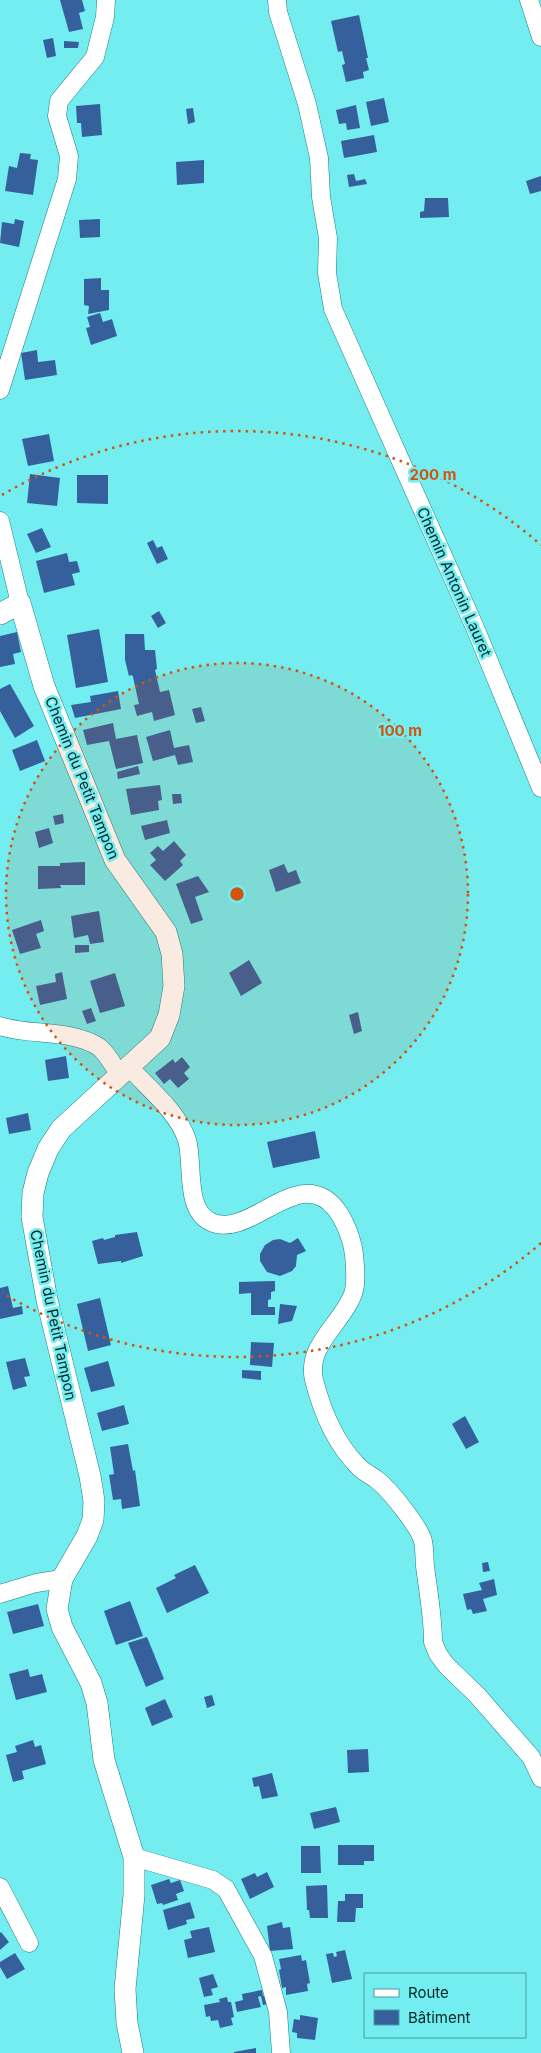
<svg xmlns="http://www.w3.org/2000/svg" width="541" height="2053" font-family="Inter,sans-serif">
<rect width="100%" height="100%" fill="#74edf0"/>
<path fill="#36609c" d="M60,0H82L85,11L79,13L83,29L69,32Z
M359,15L368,58H366L369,70L363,72L364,78L346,82L342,65L345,64L342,51L338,52L331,21Z
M53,38L56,56L47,58L43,40Z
M64,41L79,42L78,48H64Z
M384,98L389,122L371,126L366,102Z
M100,104L102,135L82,137L81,123H77L76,106Z
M356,105L360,128L347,130L346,123L339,124L336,110Z
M193,108L195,122L188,124L186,109Z
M374,135L377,152L344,158L341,141Z
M20,153L31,154L30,159L38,160L33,195L5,191L9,166L17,168Z
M204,160V183L177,185L176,162Z
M354,174L356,181L365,179L367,184L349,187L347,175Z
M541,176V191L530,194L526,181Z
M425,198H448L449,217L420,218V212L424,211Z
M15,219L24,221L19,247L0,243L2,222L14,224Z
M100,219V237L80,238L79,220Z
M101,278V290H109V310L88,314L89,306L84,305V279Z
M100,313L103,322L112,319L117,336L91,345L86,328L90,327L87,317Z
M37,350L38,362L55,360L57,375L25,380L21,353Z
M49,434L54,461L28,466L22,439Z
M30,474L60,478L57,506L27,503Z
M77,475H108V504L77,503Z
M42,528L51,547L36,553L27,534Z
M153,540L157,548L162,546L168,559L157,564L147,543Z
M67,553L69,562L77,561L80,572L72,574L75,585L44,593L36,561Z
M159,611L166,623L158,628L151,616Z
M99,629L108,682L76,688L67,635Z
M17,632L21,652L13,654L15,664L0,667V636Z
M125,634H144L145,650H155L157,669L155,670L160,692L169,690L175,715L154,721L152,712L137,716L134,705L139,704L133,677L132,675L129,676L125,660Z
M10,684L34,726L15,738L0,711V689Z
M118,691L121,709L75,718L71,705L91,702L90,696Z
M201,707L205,721L196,723L192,709Z
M113,723L116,739L137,735L143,763L116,769L109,741L87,745L83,730Z
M170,730L174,748L189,745L193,762L178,765L175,755L153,761L146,737Z
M37,740L45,761L20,771L12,750Z
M138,766L140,774L118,779L117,772Z
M160,785L162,800L158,801L159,810L131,815L126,789Z
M172,794H181L182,803L173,804Z
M63,814L64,823L55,825L53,816Z
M167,820L170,833L145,840L141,826Z
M49,828L53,843L39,848L35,832Z
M174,841L186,855L180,861L183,865L165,881L150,865L156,860L150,853L158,846L163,851Z
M85,862V885H60L61,888L38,889V866H60V863Z
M284,864L288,873L296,870L301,883L276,892L269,870Z
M198,876L209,892L195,897L203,920L191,924L176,884Z
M99,911L104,942L90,944L88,935L74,938L71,916Z
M41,920L44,931L36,934L41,948L20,954L12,930Z
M75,945H89V952L75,953Z
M249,960L262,983L241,996L229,973Z
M62,972L67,999L40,1005L36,986L56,982L55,974Z
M115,973L125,1006L100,1013L90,981Z
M91,1008L96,1021L87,1024L82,1011Z
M358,1012L362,1031L354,1034L349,1015Z
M66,1056L69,1078L48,1081L45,1060Z
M182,1057L190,1067L184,1073L189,1079L178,1088L170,1079L164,1084L155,1073L173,1059L175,1063Z
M28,1113L31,1130L9,1134L6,1118Z
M315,1131L320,1158L273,1168L267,1142Z
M137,1232L143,1256L121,1263V1261L98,1264L92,1241L103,1238L104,1240L115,1237V1235Z
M298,1238L306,1251L297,1255L296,1266L292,1271L280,1276L267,1272L260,1261V1254L265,1245L273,1240L280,1239L290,1243Z
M275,1281V1291L271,1292V1299L268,1300V1307H275V1315H251V1293L239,1294V1282Z
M8,1286L13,1308L22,1306L23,1314L0,1319V1288Z
M100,1298L111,1345L88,1351L77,1304Z
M280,1304L297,1306L292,1321L278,1324Z
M251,1342L274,1343L272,1367L250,1365Z
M25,1358L30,1376L24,1377L27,1386L13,1390L6,1362Z
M108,1361L115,1386L91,1392L84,1368Z
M242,1370L261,1371V1380L242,1378Z
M124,1405L129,1424L102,1431L97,1413Z
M465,1416L479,1442L466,1449L452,1424Z
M128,1444L133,1471L135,1470L140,1506L122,1509L121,1499L113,1500L109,1475L114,1474L110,1447Z
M488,1562L490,1571L483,1572L482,1563Z
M195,1565L209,1593L167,1613L156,1588L176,1578L174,1575Z
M494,1579L497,1595L483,1599L487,1611L473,1614L471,1609L467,1610L463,1594L482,1590L479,1583Z
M130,1601L143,1636L116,1645L104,1611Z
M38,1604L44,1626L13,1634L7,1612Z
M147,1637L164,1679L146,1687L128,1643Z
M28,1669L30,1677L42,1674L47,1692L16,1700L9,1674Z
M212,1695L215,1705L207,1708L204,1697Z
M165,1699L173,1717L152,1726L145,1708Z
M33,1740L35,1747L41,1745L46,1764L22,1771L24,1779L13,1782L6,1755L17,1752L15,1746Z
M368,1749L369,1772L348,1773L347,1750Z
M272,1773L278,1796L262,1799L259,1786L254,1787L252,1778Z
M336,1807L340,1822L314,1829L310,1813Z
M338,1845H374V1861H364V1865H338Z
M301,1846H320L321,1873H301Z
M267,1872L274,1887L250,1899L241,1879L255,1873L257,1877Z
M169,1879L171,1883L180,1880L184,1891L176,1894L178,1900L163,1905L162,1903L157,1904L151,1885Z
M327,1885L328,1918H310L309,1910H307L306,1886Z
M345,1894H363V1908H356L355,1922H337L338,1901H345Z
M190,1902L195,1918L186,1920L187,1924L168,1930L163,1910Z
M282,1922L283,1928L290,1927L293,1949L270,1951L267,1926Z
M209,1927L215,1952L188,1958L184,1940L192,1938L190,1931Z
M1,1932L9,1942L0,1950V1933Z
M345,1950L352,1979L332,1983L326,1954L333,1953L334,1957L337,1956L336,1952Z
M15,1953L25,1969L7,1979L0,1967V1962Z
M301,1955L302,1961L306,1960L310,1983L307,1984L308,1991L286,1995V1987L282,1988L279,1970L281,1969L279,1959Z
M213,1974L218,1987L211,1989L213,1995L204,1997L199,1978Z
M262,1990L263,1996L266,1995L268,2004L263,2005L261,1996L258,1997L261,2007L237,2012L235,2002L243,2000L242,1994Z
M227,1997L228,2002H231L234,2017L231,2018L233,2025L220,2028L218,2020L211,2021L210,2016L206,2017L204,2005L220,2002L219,1999Z
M300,2015L318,2018L315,2040L297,2038V2033L292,2032L294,2019L300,2020Z
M256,2048V2053H234V2052Z"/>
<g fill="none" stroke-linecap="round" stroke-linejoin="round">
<defs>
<path id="minor" d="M277,0L278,12L307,104L319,158L321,197L328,238L327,273L333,309L476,630L541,788
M529,0L541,37
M0,390L67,179L69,156L57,116L59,101L95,57L105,17L106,0
M0,521L20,603
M0,1026C31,1036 71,1029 99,1047C107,1053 114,1067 120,1075
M130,1068C149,1089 178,1112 187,1140C194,1163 184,1210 211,1222C251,1240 299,1162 336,1209C345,1221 352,1239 354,1254C355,1267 357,1282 353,1294C342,1324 306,1345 314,1380C322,1411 335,1443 358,1466C363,1472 371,1475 377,1480C389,1489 416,1523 422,1538C425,1545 424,1557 425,1566C428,1591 433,1616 433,1642L438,1654L446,1665L477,1695L531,1757L541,1778
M0,1594L36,1583L62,1579
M134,1857L213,1880L226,1889L263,1956L278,2012L281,2053
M0,1887L29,1943"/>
<path id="tertiary" d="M0,614L20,603L44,686L115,860L166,932L172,954L174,986L169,1015L160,1038L61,1129L48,1149L38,1173L33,1193L32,1217L47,1300L90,1476L94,1501L93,1520L87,1536L62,1579L57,1609L62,1627L91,1683L97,1703L104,1760L134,1857V1895L125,1989L127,2023L133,2053"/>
</defs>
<use href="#minor" stroke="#177e81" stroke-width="19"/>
<use href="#tertiary" stroke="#177e81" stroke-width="22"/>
<use href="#minor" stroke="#fff" stroke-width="18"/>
<use href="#tertiary" stroke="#fff" stroke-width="21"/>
</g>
<circle cx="237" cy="894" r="231" fill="#d1540f" fill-opacity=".12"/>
<g fill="none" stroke="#d1540f" stroke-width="2.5" stroke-dasharray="2.5 5">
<circle cx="237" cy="894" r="231"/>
<path d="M541 1243A463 463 0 0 1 2 1293M2 495A463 463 0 0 1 541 545"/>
</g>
<g text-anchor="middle" stroke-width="5" stroke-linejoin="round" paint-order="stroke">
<g font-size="15" fill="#002728" stroke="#74edf0">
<text transform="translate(454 582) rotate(66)" y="5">Chemin Antonin Lauret</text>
<text transform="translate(82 778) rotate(68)" y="5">Chemin du Petit Tampon</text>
<text transform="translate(53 1315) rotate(78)" y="5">Chemin du Petit Tampon</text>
</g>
</g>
<circle cx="237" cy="894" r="8" fill="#d1540f" stroke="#74edf0" stroke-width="2.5"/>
<g font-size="15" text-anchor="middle" font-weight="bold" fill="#d1540f" stroke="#74edf0" stroke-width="5" stroke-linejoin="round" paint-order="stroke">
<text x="433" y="480">200 m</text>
<text x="400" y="736">100 m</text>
</g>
<rect x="364" y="1973" width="162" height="65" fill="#74edf0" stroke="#469ea0"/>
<rect x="374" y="1989" width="25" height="8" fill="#ffffff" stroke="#469ea0"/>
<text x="408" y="1998" font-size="15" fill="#002728">Route</text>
<rect x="374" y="2010" width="25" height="15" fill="#36609c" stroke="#469ea0"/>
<text x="408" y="2023" font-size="15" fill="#002728">Bâtiment</text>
</svg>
